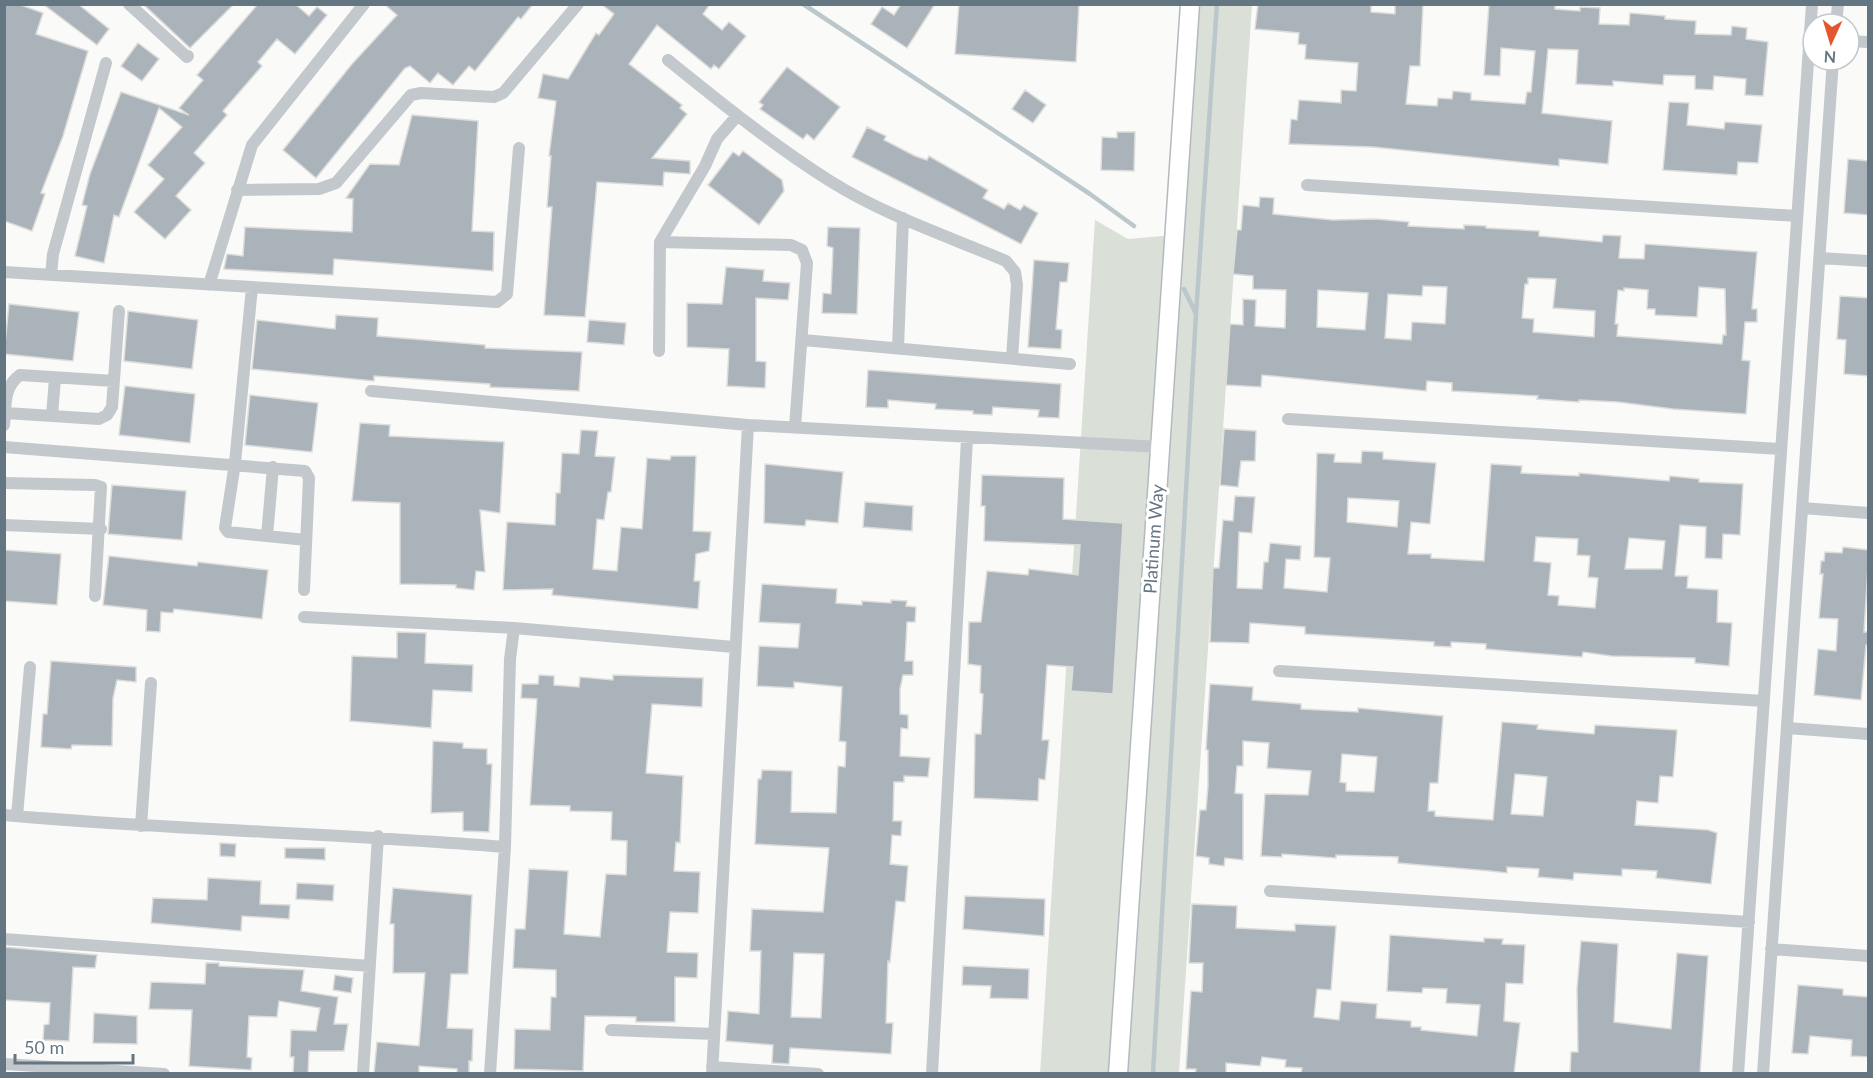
<svg xmlns="http://www.w3.org/2000/svg" width="1873" height="1078" font-family="Lato,sans-serif">
<rect width="100%" height="100%" fill="#fafaf8"/>
<path fill="#dadfd7" d="M1195,5H1252L1179,1073L1040,1074L1095,220L1128,239L1185,234L1188,80Z"/>
<g fill="none" stroke-linecap="round" stroke-linejoin="round">
<path stroke="#bbc7cb" stroke-width="4.5" d="M803,4L1090,194L1134,226
M1184,289L1196,314
M1153,1074L1196,314L1217,4"/>
</g>
<path fill="#aab3b9" stroke="#dcdcda" stroke-width="1.5" fill-rule="evenodd" d="M4,4H18L43,13L36,34L88,51L63,136L41,193L45,194L32,231L4,221Z
M43,4H78L109,29L97,45Z
M143,4H234L190,48Z
M258,4H295L309,16L317,7L327,15L295,54L277,39L258,62L262,66L223,111L227,115L194,153L205,163L176,196L191,210L165,239L134,212L164,179L148,165L182,127L159,108L119,217L114,215L104,263L75,256L87,206L82,205L90,174L121,92L189,115L179,108L203,80L197,75Z
M384,4H533L521,19L518,17L475,71L469,66L453,85L438,73L430,83L410,66L405,68L316,178L283,150L352,64L397,15Z
M601,4H710L703,14L722,30L729,22L746,36L719,69L714,65L711,69L657,25L629,64L682,105L680,108L687,114L652,158L690,161V174L664,172L663,186L597,182L585,317L544,315L552,207H547L551,156H549L556,101L538,98L543,74L568,79L596,33L599,35L614,14Z
M901,4H935L907,48L871,24L882,7L894,15Z
M959,4H1079L1076,62L955,54Z
M1258,4H1371V12L1395,14V4H1423L1420,66H1410L1406,104L1437,106L1438,98L1452,99L1453,91L1471,93V100L1525,104L1527,92H1531L1535,51L1501,48L1500,76L1484,75L1489,4H1555V9L1580,11V7L1600,8L1599,24L1629,25L1630,13L1665,16V19L1696,21L1695,34L1731,35L1732,26L1747,28L1746,39L1768,42L1763,96L1745,95L1746,79L1714,76L1713,90L1695,89V76L1664,75L1663,85L1613,81V86L1576,84L1578,50L1548,49L1542,113L1612,121L1608,164L1559,159V166L1373,147L1289,144L1291,119L1297,120L1299,100L1341,103V90L1356,91L1358,63L1305,59L1306,45L1298,44L1299,33L1255,29Z
M138,43L159,59L142,81L121,66Z
M787,67L840,107L814,140L807,134L803,139L760,109L763,105L759,102Z
M1025,90L1046,105L1033,123L1012,109Z
M1669,102L1689,103L1687,125L1724,129L1725,122L1762,125L1758,163L1738,162L1737,175L1663,170Z
M412,115L478,121L472,231L494,232L493,271L334,259L333,275L224,269L227,254L243,256L245,227L352,232L353,199L346,198L370,164L399,165Z
M867,127L886,136L884,140L915,156L927,160L929,156L988,190L983,198L1004,209L1008,203L1020,210L1024,205L1038,213L1021,244L852,157Z
M1117,132H1135L1134,171L1101,170L1102,137L1117,138Z
M743,151L782,180L784,191L759,225L708,185L733,152L739,156Z
M1848,159L1869,161V215L1844,213Z
M1260,197L1274,198L1273,214L1333,220L1376,219L1409,222L1408,226L1464,229V225L1486,226V228L1539,231V236L1602,242L1603,235L1621,236L1619,258L1644,259L1645,244L1757,252L1752,309H1757V322H1745L1742,360L1750,361L1746,414L1673,409L1618,402L1579,400V402L1537,399L1538,396L1452,391V383L1427,381L1426,391L1262,375L1261,387L1226,385L1230,324L1243,325V299L1256,300L1255,326L1285,328L1286,290L1253,289V276L1233,274L1237,230H1241L1243,205L1259,207ZM1528,278L1556,279L1553,308L1595,311L1594,337L1533,332L1534,319L1522,318L1525,284H1528ZM1423,286L1447,287L1445,324L1412,322L1411,340L1385,338L1388,294L1422,296ZM1699,287L1725,289L1726,335H1723L1722,344L1617,336L1618,324H1615L1618,290L1624,291V288L1648,290L1647,309H1655V315L1697,317ZM1318,290L1368,293L1365,330L1317,327Z
M828,227L860,228L857,314L822,313L823,293L831,294L833,248L827,246Z
M1034,260L1069,263L1067,282H1060L1056,329L1062,330L1061,349L1028,347Z
M726,267L764,270L763,281L790,283L788,300L756,298V361L766,362L765,388L727,386L729,349L687,347V303L722,304Z
M1840,296L1869,298V376L1844,374L1846,340L1837,339Z
M9,304L79,312L73,361L4,354Z
M128,311L198,320L192,369L124,361Z
M336,315L378,318L377,336L485,345V348L582,352L579,391L490,387V384L374,376V381L252,369L257,320L335,329Z
M589,320L626,323L624,345L587,342Z
M868,370L1061,384L1059,418L1038,417L1039,410L993,407L992,415L973,414V411L935,409L936,404L888,400V408L866,407Z
M125,386L195,394L190,443L119,435Z
M250,395L318,403L312,452L245,445Z
M360,423L390,425L389,436L504,442L500,513L480,510L485,572L476,571L474,590L456,588V585L400,584V503L352,501Z
M1224,429L1256,431L1255,461H1241L1238,487L1220,485Z
M581,430L598,431L595,456L615,457L611,492H608L604,520L597,519L593,569L617,571L621,527L642,529L647,458L670,460L671,456H696L693,531L711,532L709,551L696,554L694,581H700L698,609L552,595L553,589L503,590L507,522L555,525L556,493H560L562,453L579,454Z
M1362,451L1383,452V459L1436,463L1430,524L1411,522L1408,554H1431V558L1484,561L1491,464L1522,466L1521,473L1579,476V473L1669,481L1670,476L1699,479V482L1743,484L1740,535L1723,534L1722,559L1705,558L1706,527L1680,525L1675,576H1688L1687,588L1718,590L1717,622L1732,623L1729,666L1695,663V658L1611,656L1583,652L1582,657L1519,652L1486,649V644L1451,642V647L1434,646V642L1305,634V627L1250,623L1249,643L1210,642L1213,568H1219L1223,520L1233,521L1235,496L1255,497L1252,533L1239,532L1237,588L1262,589L1264,562H1268L1270,543L1301,546L1300,560L1286,559L1284,588L1327,592L1330,558L1314,557L1317,453L1335,454L1334,462L1361,463ZM1348,498L1399,501L1397,527L1347,522ZM1536,537L1578,539L1577,555L1590,556L1588,577L1598,578L1595,608L1558,605L1559,596L1548,595L1551,563L1534,561ZM1629,538L1665,541L1662,569H1625Z
M765,464L843,472L838,523L806,520L805,526L764,523Z
M982,475L1064,478L1063,519L1123,523L1113,694L1071,691L1073,667L1047,665L1042,740H1049L1045,780L1039,779L1038,801L974,798L975,734H981L983,694L980,693L981,666L968,664L969,622H981L987,571L1028,575L1029,569L1078,575L1080,545L984,541L985,506H981Z
M112,485L186,491L182,540L108,534Z
M865,502L913,506L912,531L863,527Z
M1843,547L1869,550L1864,632H1869V645H1866L1861,700L1814,695L1818,649L1836,651L1838,619L1819,618L1823,574H1820L1821,561H1824L1825,552L1842,553Z
M4,550L61,554L57,605L4,601Z
M109,556L197,566L198,562L268,570L262,619L174,609L173,613L161,612L160,632L146,631L147,610L103,605Z
M762,584L837,589L836,603L862,605V601L891,603V600L907,601L906,606L916,607L915,622H907L905,661H913V675H903L900,689V714L908,715V729L901,728L900,756L930,758L928,777L904,776V782H894L893,821H902L901,836L892,835L890,864L908,866L905,902L896,901L890,962L888,961L886,1023H893L891,1054L790,1048L789,1064L772,1063L773,1045L726,1041L728,1011L759,1014L761,951H750L752,909L823,912L829,848L755,844L758,779H761L762,770L792,771L791,812L836,813L838,766L845,767L846,742L839,741L842,687L794,682V688L757,686L759,646L798,648L800,624L759,622ZM794,953L824,954L821,1018L791,1017Z
M397,632L426,633L425,663L473,665L472,692L433,690L431,728L350,721L352,656L397,658Z
M51,661L136,667V682L117,680L113,698L112,746L72,745L71,749L41,747L43,714H47Z
M539,675L554,676V685L579,687L580,677L613,680V675L703,678L702,707L652,704L646,773L683,776L680,843L676,842L674,871L700,872L698,913L670,912L667,952L698,953L697,978L675,977V1022H636V1017L585,1016L583,1071L514,1069L515,1029L550,1030L551,997H556V970L513,968L515,929H525L529,869L568,871L564,934L600,937L606,874L626,875L627,841L611,840L612,812L570,811V806L530,805L537,699L521,698L522,684H538Z
M1210,684L1253,687L1252,700L1301,704V709L1358,712V708L1443,716L1438,783H1430L1428,811H1435V816L1493,820L1502,722L1538,725L1537,729L1594,734L1595,725L1677,730L1673,777L1660,776L1658,803L1637,801L1635,825L1708,830L1717,833L1711,884L1656,878L1657,871L1622,869V876L1574,873L1573,880L1538,877L1539,869L1507,867V873L1490,871L1398,863V857L1336,855V858L1282,854V857L1261,856L1265,794L1308,795L1311,771L1267,768L1269,743L1243,741V766H1237L1235,793L1243,794V860L1225,858L1224,866L1209,864V858L1196,856L1200,810H1206L1208,786V750H1206ZM1342,754L1377,757L1374,792L1346,791V783L1340,782ZM1515,774L1547,777L1543,816L1511,814Z
M433,741L463,743V748L487,749V764H492L489,832L463,831V812L431,813Z
M220,843L236,844L235,857L220,856Z
M285,848H325V860L285,858Z
M208,878L261,881L260,904L290,905L289,919L242,916L241,931L151,923L153,898L207,900Z
M297,883L334,885L333,901L296,899Z
M393,888L472,895L468,974H451L447,1028L473,1029L472,1061H469V1074H457V1069L419,1066V1074H374L377,1042L419,1046L425,973H393L394,924H390Z
M965,896L1045,899L1044,936L963,929Z
M1192,904L1237,906L1236,928L1295,931V924L1336,926L1331,990L1317,989L1314,1017L1339,1020L1341,1001L1377,1004L1376,1018L1411,1021V1027H1421V1030L1477,1036L1480,1005L1446,1003L1447,989L1423,988L1422,993L1387,991L1390,935L1484,942V938L1503,939L1502,944L1525,945L1523,984L1506,983L1504,1021L1520,1023L1514,1074H1301L1302,1068L1285,1067L1286,1060L1262,1057L1260,1066L1226,1063V1073L1195,1074L1196,1069H1186L1191,991L1202,992L1203,963H1189Z
M1581,941L1618,944L1614,1022L1671,1029L1677,953L1708,956L1700,1074H1570L1571,1052H1578L1577,989Z
M4,947L97,955L95,968L73,967L69,1041L43,1040L44,1025L49,1024L50,1003L4,1000Z
M206,963H219V966L304,970L301,991L338,997L334,1024H348L344,1051H309L308,1074H293L294,1057H290L291,1030L316,1031L320,1008L279,1001L277,1017L249,1016L247,1057L252,1058L251,1070L189,1066L192,1010L149,1009L151,982L205,984Z
M963,966L1029,969L1028,999L990,998L991,986L962,985Z
M335,975L353,978L351,993L333,990Z
M1798,985L1843,989V995L1869,997V1057L1851,1056L1852,1040L1810,1036L1808,1054L1792,1053Z
M94,1013L137,1016V1044L93,1043Z"/>
<g fill="none" stroke-linecap="round" stroke-linejoin="round">
<defs>
<path id="secondary" d="M1118,1074L1190,4"/>
</defs>
<use href="#secondary" stroke="#b3babf" stroke-width="21"/>
<path stroke="#c3c8cc" stroke-width="12" d="M129,4L187,57L188,56
M1836,24L1838,4
M1849,41L1868,42
M668,60C720,102 773,145 830,181C884,215 947,236 1006,261L1015,272L1017,285L1012,358
M1307,185L1797,216
M237,190L319,189L336,183L411,95L421,93L494,97L503,93L578,4
M660,242L791,245L802,250L807,263L795,427
M1820,258L1868,261
M4,272L497,302L507,294L519,148
M51,275L53,254L106,63
M209,285L252,145L364,4
M252,287L235,463L225,528L228,532L306,540
M803,340L1070,364
M898,348L903,218
M659,351L660,242L705,166L717,139L737,116
M371,391L748,425L1160,447
M6,413L99,419L107,415L112,407L119,311
M52,416L55,378
M1288,419L1781,449
M4,425C6,407 3,387 20,375L114,381
M4,447L305,471L309,478L304,590
M4,483L95,485L101,487L95,596
M1802,508L1868,513
M4,525L101,529
M267,536L273,467
M304,617L514,628
M1279,671L1764,701
M1787,728L1868,734
M4,815C171,830 338,833 505,847L510,659L514,628L734,647
M17,816L30,667
M141,826L151,683
M1270,891L1749,922
M4,939L370,966
M1771,949L1868,956
M611,1030L714,1034
M4,1064L164,1074
M712,1067L818,1074
M363,1074L378,836
M490,1074L505,847
M712,1074L748,425
M932,1074L967,439
M1738,1074L1812,4
M1763,1074L1833,60"/>
<use href="#secondary" stroke="#fff" stroke-width="18"/>
</g>
<g text-anchor="middle" stroke-width="6" stroke-linejoin="round" paint-order="stroke">
<g font-size="18" fill="#657683" stroke="#fff">
<text transform="translate(1154 539) rotate(-86)" y="6">Platinum Way</text>
</g>
</g>
<rect width="1873" height="1078" fill="none" stroke="#657683" stroke-width="12"/>
<g transform="translate(1831 42) rotate(184)"><circle r="28" fill="#ffffff" stroke="#c1c8cd" stroke-width="1.5"/>
<path d="M0-4.5L10 22L0 15L-10 22Z" fill="#e4572e"/>
<text y="-9" font-size="16" font-weight="bold" text-anchor="middle" fill="#657683">N</text>
</g>
<path d="M15 1054v9h118v-9" fill="none" stroke="#657683" stroke-width="3"/>
<text x="24" y="1054" font-size="18" fill="#657683" stroke="#ffffff" stroke-width="4.5" paint-order="stroke">50 m</text>
</svg>
